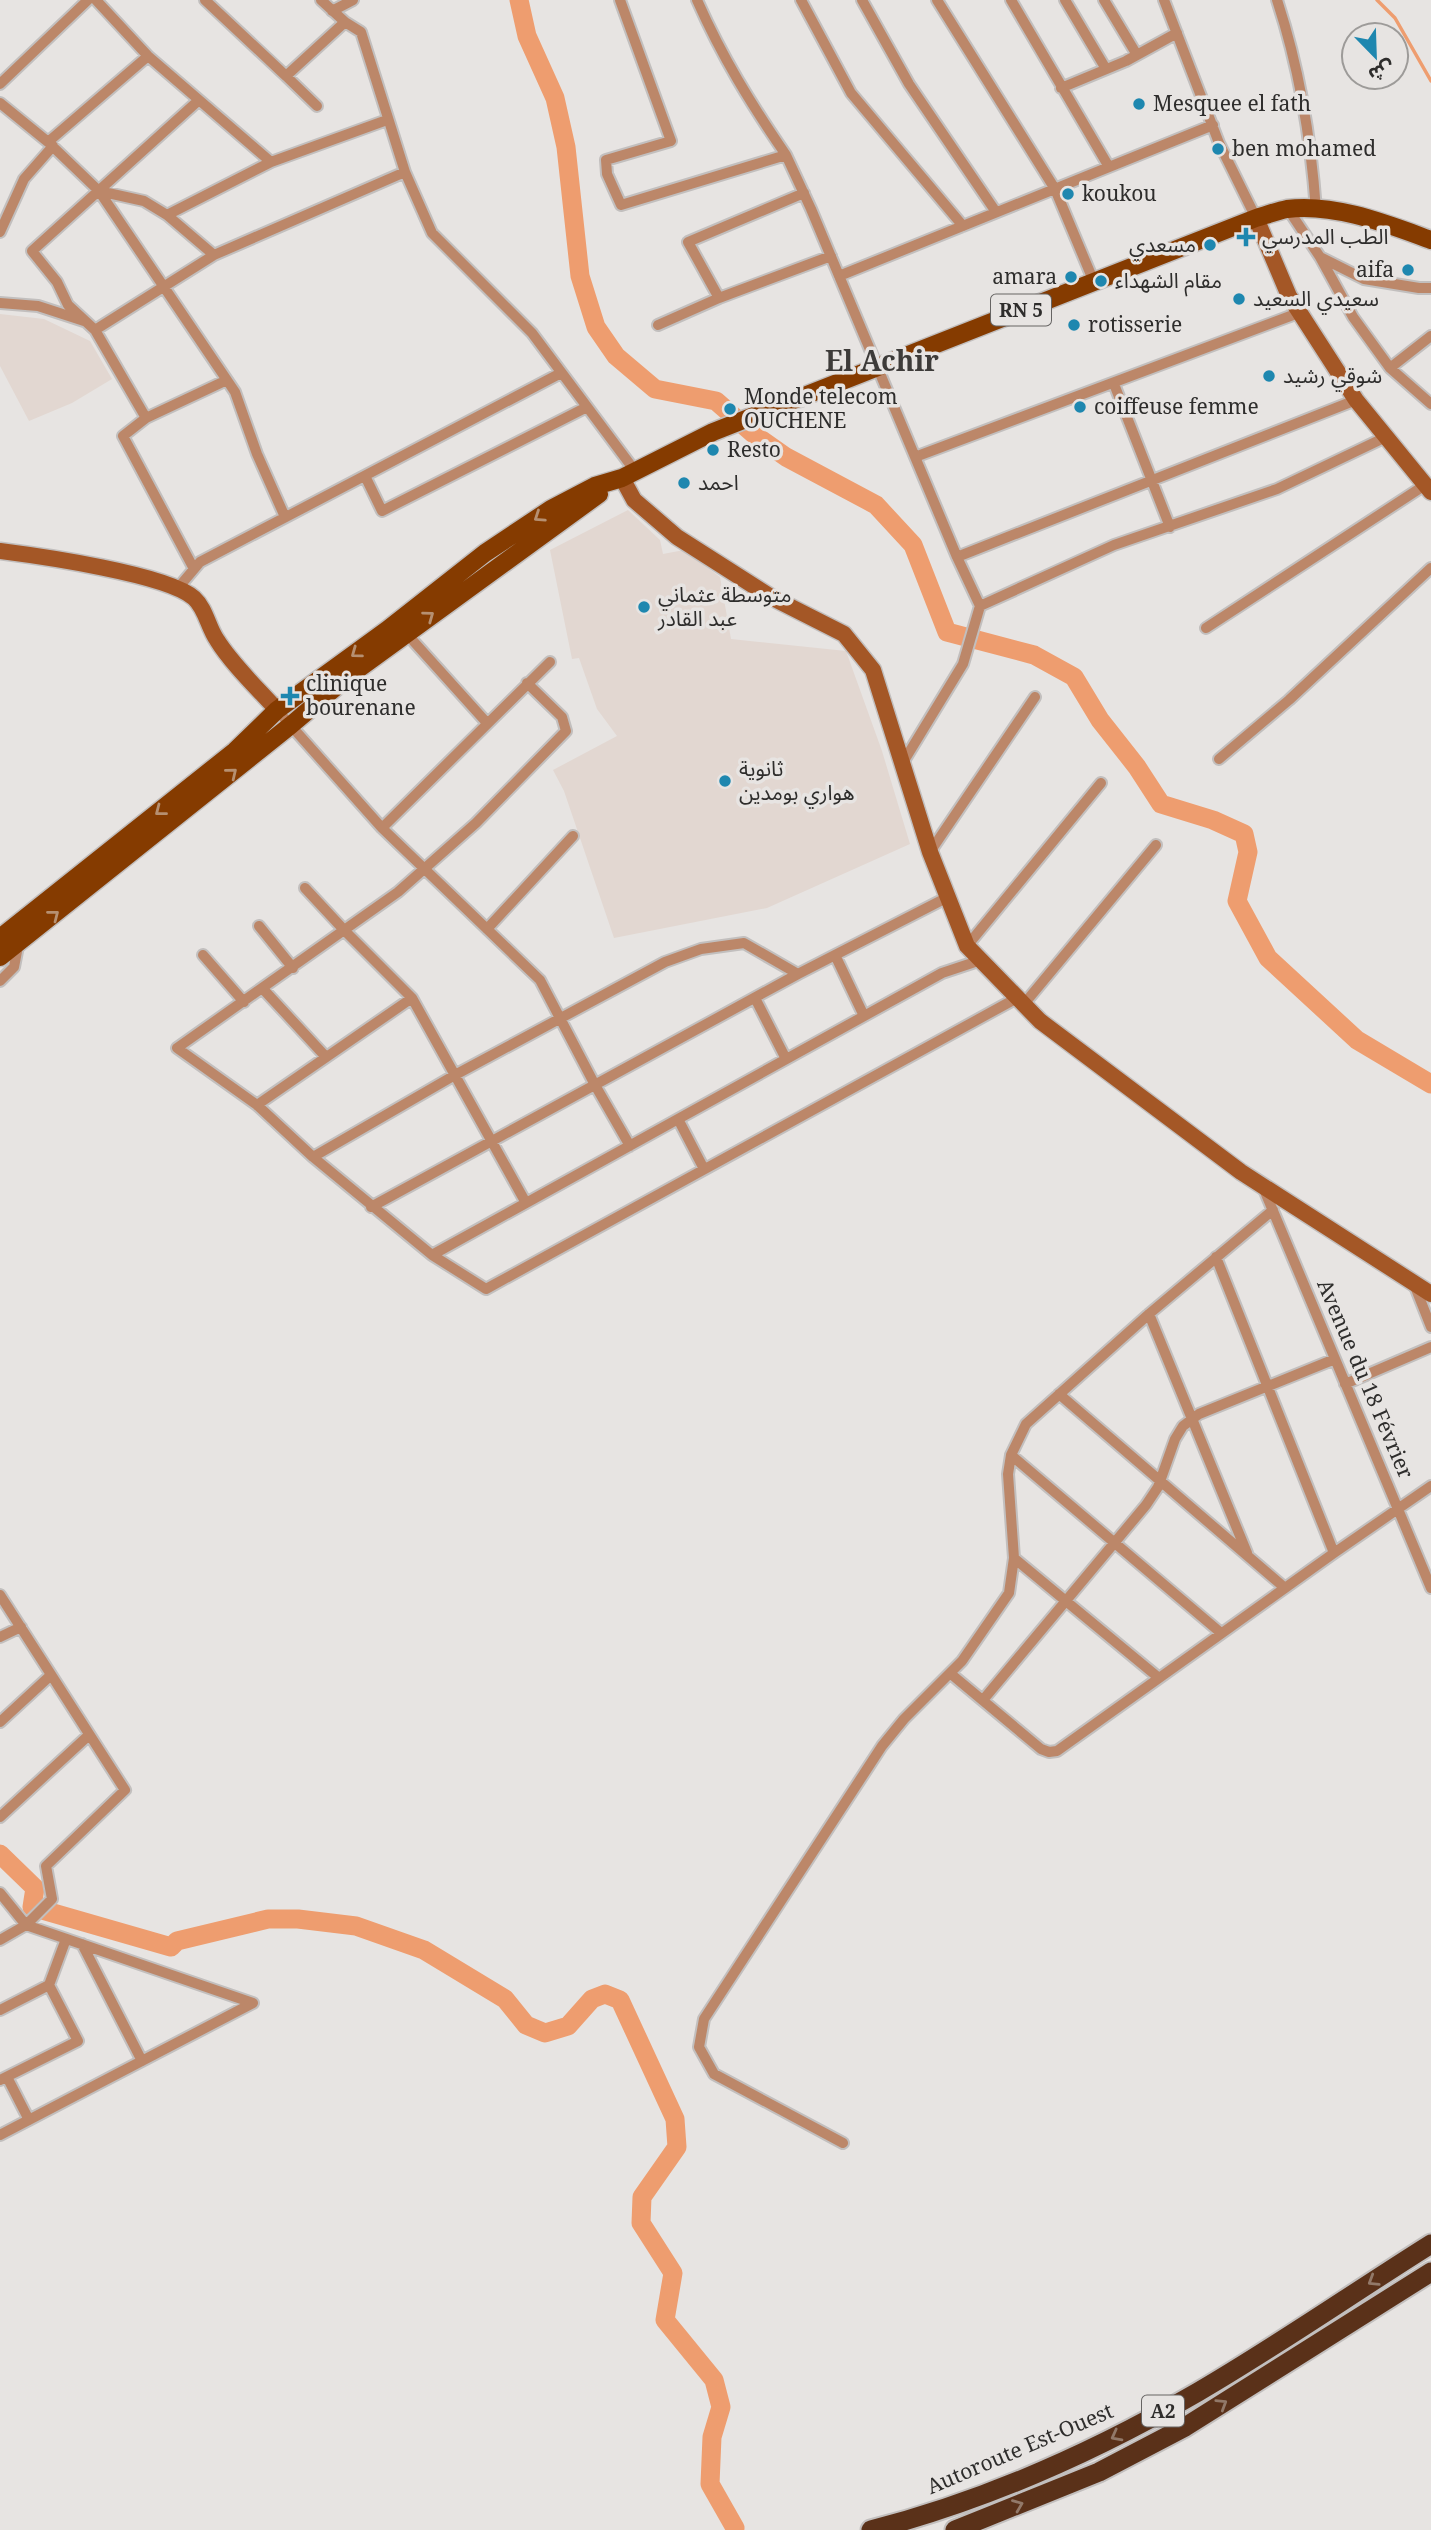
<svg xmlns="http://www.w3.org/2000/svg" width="1431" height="2530" font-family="'Noto Serif','Noto Sans Arabic',serif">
<rect width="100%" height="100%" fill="#e7e4e2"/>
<path fill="#e2d7d1" d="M0,314L44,319L90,341L112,379L72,403L29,421L0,366Z
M628,510L660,540L663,554L684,550L720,577L731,639L846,651L882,751L910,844L767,908L614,938L564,791L553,770L617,736L597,709L579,658L572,659L550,550Z"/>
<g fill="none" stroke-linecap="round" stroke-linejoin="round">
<path stroke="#ee9d6f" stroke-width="3.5" d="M1377,0L1395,18L1431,81"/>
<path stroke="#ee9d6f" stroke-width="19" d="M519,0L527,36L555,98L566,147L580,276L596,327L616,356L655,389L716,401L756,436L786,457L876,505L913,545L947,632L1034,655L1074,677L1100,720L1137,767L1161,804L1213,820L1244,834L1248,852L1237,901L1268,958L1357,1040L1431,1084
M0,1854L35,1888L32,1907L171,1947L177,1941L268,1919H298L356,1926L424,1950L505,1999L526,2025L545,2033L568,2026L592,1999L605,1994L620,2000L675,2119L677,2147L642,2197L641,2223L673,2273L665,2320L714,2380L721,2407L712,2437L710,2484L735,2528"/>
<defs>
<path id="street" d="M96,0L148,56L271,162L387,120
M205,0L286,76L345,22L361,32L405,172L432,233L532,333L635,471
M321,0L345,22
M620,0L671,141L606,160L607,174L621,205L786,155L811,209L957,557L980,606L1114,545L1277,489L1388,436
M697,0C722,57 751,104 786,155
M801,0L851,93L963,226
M862,0L909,84L996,212
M937,0L1055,189L1094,282
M1011,0L1109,167
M1065,0L1106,69
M1104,0L1137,55
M1164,0L1219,143L1256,218
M1277,0C1299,67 1311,140 1316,210
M332,11L353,0
M286,76L317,106
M0,84L88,0
M1061,88L1126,61L1177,33
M0,103L48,142L99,191L235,392L257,454L285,517
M48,142L148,56
M99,191L144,201L167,215L214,255
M1288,209L1320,257L1353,317L1390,368L1431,404
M167,215L271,162
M0,232L24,179L53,146
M1320,257L1364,279L1419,288H1431
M839,276L1213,125
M719,298L688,242L804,193
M0,303L38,306L84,321
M658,325L719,298L831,256
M95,330L214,255L405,172
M1390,368L1431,336
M1114,384L1170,527
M146,418L95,330L68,305L57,282L32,251L199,100
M915,457L1301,312
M365,476L382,511L587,407
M957,557L1356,400
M194,569L123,436L146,418L227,380
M178,588L200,562L561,373
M1206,628L1425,485
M406,633L487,723
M277,710L382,828L540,980L595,1085L630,1146
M1219,759L1289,700L1431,568
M902,764L963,664L980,606
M382,828L550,662
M930,852L1035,697
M305,888L345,931L412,998L526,1203
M259,926L293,968
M487,929L573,836
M967,946L1101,783
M203,955L244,1002
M835,955L864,1016
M798,974L744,943L701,949L665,962L455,1075L313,1157L432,1255L942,973L981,960
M0,981L14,967L19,941
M263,989L326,1057
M755,998L786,1059
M1024,1004L1156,845
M257,1105L412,998
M678,1119L704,1169
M313,1157L257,1105L177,1048L398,892L476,823L566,731L562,717L527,683
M1263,1187L1431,1588
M371,1207L798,974L948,897
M432,1255L486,1289L1017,998
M1216,1257L1334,1553
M1414,1284L1431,1327
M1149,1314L1247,1553
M1345,1384L1431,1347
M1059,1394L1285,1588
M1011,1455L1221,1633
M1014,1558L1159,1678
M0,1595L125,1790L46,1866L52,1899L26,1925L0,1940
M0,1637L21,1627
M951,1674L1041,1749L1049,1752L1057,1751L1334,1553L1431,1486
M983,1700L1146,1505L1158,1487L1175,1439L1183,1426L1199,1414L1335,1359
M0,1722L51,1675
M0,1817L89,1735
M0,1893L26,1925L253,2003L0,2135
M82,1944L142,2061
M49,1985L66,1939
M0,2010L49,1985L78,2041L0,2080
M7,2077L29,2120
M843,2143L714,2074L699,2047L704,2019L882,1746L904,1719L962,1661L1009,1593L1014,1558L1008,1474L1011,1455L1026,1424L1149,1314L1273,1210"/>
<path id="secondary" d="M1256,218L1289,296L1356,400L1431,492
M622,478L634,500L677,537L771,597L844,634L873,670L930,852L967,946L1040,1021L1241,1172L1431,1294
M0,551C39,556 167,574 194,598C206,609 208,627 217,640C231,663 258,689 277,710"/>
<path id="primary" d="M0,938L235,751L277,710L387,630L485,553L551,509L595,486L622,478L713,432L1256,218C1266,215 1277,211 1287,209C1335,203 1387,224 1431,240
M0,957L291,725L350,675L599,494"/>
<path id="highway" d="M871,2530C985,2501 1096,2451 1198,2392C1277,2346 1353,2293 1431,2244
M955,2530L1099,2472L1185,2427L1431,2272"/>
</defs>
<use href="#street" stroke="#c2bfbe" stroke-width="14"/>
<use href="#secondary" stroke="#c2bfbe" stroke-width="19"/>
<use href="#primary" stroke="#c2bfbe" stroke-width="21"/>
<use href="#highway" stroke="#c2bfbe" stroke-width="23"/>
<use href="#street" stroke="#bc8769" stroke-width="10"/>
<use href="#secondary" stroke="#a45726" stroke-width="16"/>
<use href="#primary" stroke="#853b00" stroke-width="18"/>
<use href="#highway" stroke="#5a3119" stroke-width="19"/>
</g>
<defs><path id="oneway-chevron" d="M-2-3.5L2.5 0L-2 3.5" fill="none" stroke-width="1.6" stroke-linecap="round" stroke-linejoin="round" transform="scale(1.75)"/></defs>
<g stroke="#b69071">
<use href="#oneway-chevron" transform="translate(539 517) rotate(146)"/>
<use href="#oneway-chevron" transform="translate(429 616) rotate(-36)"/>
<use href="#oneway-chevron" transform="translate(356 653) rotate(144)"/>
<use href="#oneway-chevron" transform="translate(232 773) rotate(-39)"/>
<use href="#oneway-chevron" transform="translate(160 811) rotate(142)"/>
<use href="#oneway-chevron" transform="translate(54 915) rotate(-38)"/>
</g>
<g stroke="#927969">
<use href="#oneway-chevron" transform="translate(1373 2281) rotate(148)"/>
<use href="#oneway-chevron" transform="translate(1222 2404) rotate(-32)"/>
<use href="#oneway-chevron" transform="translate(1116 2436) rotate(152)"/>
<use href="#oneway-chevron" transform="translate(1018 2505) rotate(-22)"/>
</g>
<g fill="#1e87af" stroke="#e7e4e2" stroke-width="2.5">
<circle cx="1139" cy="104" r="7"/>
<circle cx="1218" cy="149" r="7"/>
<circle cx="1068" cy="194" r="7"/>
<path d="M1242.5 226.5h7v7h7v7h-7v7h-7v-7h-7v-7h7z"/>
<circle cx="1210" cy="245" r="7"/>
<circle cx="1408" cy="270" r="7"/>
<circle cx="1071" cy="277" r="7"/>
<circle cx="1101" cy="281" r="7"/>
<circle cx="1239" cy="299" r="7"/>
<circle cx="1074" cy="325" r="7"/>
<circle cx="1269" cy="376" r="7"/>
<circle cx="1080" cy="407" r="7"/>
<circle cx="730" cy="409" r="7"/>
<circle cx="713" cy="450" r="7"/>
<circle cx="684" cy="483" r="7"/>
<circle cx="644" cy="607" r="7"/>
<path d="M286.5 685.5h7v7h7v7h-7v7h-7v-7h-7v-7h7z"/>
<circle cx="725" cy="781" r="7"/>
</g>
<g text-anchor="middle" stroke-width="7" stroke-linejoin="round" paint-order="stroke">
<g fill="#e7e4e2" stroke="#666463" stroke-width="2">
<rect x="991" y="294.5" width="60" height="31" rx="5"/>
<rect x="1142" y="2395.5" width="42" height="31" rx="5"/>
</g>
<g font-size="19" font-weight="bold" fill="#2e2d2c">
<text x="1021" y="317">RN 5</text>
<text x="1163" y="2418">A2</text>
</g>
<g font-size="21" fill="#2e2d2c" stroke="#e7e4e2" text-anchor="start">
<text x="1153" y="111">Mesquee el fath</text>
<text x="1232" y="156">ben mohamed</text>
<text x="1082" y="201">koukou</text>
<text x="1262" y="244">الطب المدرسي</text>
<text x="1196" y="252" text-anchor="end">مسعدي</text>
<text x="1394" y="277" text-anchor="end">aifa</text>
<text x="1057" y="284" text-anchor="end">amara</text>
<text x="1115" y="288">مقام الشهداء</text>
<text x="1253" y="306">سعيدي السعيد</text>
<text x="1088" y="332">rotisserie</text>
<text x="1283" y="383">شوقي رشيد</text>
<text x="744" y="404">Monde telecom<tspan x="744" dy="24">OUCHENE</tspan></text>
<text x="1094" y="414">coiffeuse femme</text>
<text x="727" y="457">Resto</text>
<text x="698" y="490">احمد</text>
<text x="658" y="602">متوسطة عثماني<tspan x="658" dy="24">عبد القادر</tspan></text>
<text x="306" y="691">clinique<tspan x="306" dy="24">bourenane</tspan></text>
<text x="739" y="776">ثانوية<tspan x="739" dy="24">هواري بومدين</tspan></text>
</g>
<g font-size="21" fill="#2e2d2c" stroke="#e7e4e2">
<text transform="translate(1365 1379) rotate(67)" y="7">Avenue du 18 Février</text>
<text transform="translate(1020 2449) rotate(-23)" y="7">Autoroute Est-Ouest</text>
</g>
<g font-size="28" font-weight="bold" fill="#3d3b39" stroke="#e7e4e2">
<text x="882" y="371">El Achir</text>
</g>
</g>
<g transform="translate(1375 56) rotate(157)"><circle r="33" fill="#e7e4e2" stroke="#9d9b99" stroke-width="2"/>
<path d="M0-5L12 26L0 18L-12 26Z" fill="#1e87af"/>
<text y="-10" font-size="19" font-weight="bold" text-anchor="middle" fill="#2e2d2c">ش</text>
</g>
</svg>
